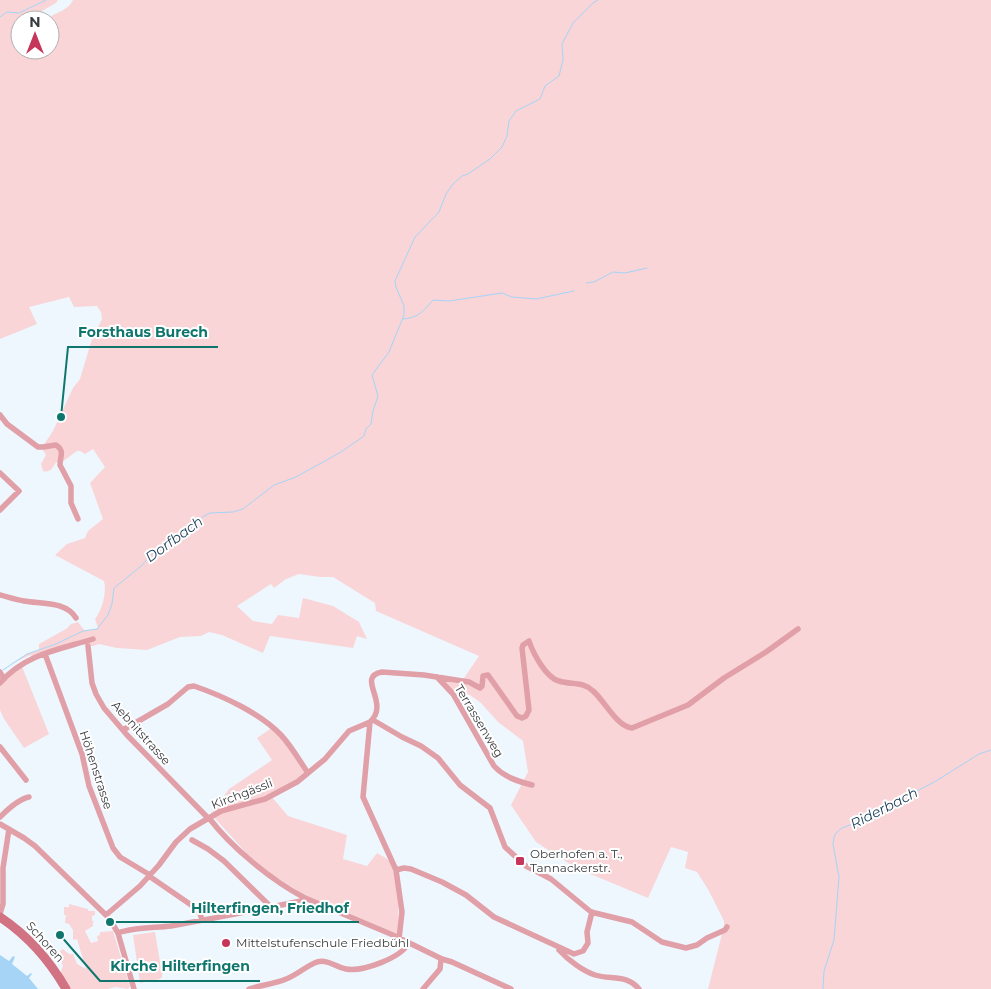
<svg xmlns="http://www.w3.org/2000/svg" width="991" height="989" font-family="Montserrat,sans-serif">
<rect width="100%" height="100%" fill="#eef7fe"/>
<path fill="#f9d5d8" d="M0,0H58L56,3L26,20H20V26L10,36L20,32V50H50V20H46C55,12 68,11 73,0H991V989H708L724,926V921L709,891L697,872L685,868L688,852L671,847L648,898L576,868L536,842L511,805L528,772L523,741L498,722L481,703L470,695L461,693L453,694L437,677L462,681L479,656L376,611L375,603L333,577H320L299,574L286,579L274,588L271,584L237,606L253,621L272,624L278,615L299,618L303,598L333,606L359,622L367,639L357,636L353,648L270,636L263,653L222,635L209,632L201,636L180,637L147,650L117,648L99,644L93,646L77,644L34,657L31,655L28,656L11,664L27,654L39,650V644L66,629L71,624L78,622L84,630H93L98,628L95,619C102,610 107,592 104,581L55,555L67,544L85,538L88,531L103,519L90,483L105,467L93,449L85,454L80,451H77L62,462H56C53,467 51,473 43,471L41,464L46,455L43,450V446L53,431L73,388L80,379L92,339L102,319L101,312L97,306L74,307L69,297L29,307L37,324L0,339Z
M21,664L49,734L24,748L4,719L0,710V683Z
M273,727L308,773L271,796L288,816L347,835L343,859L367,866L377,853C380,855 385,857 387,859C400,872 399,916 398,934L310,898L258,866L211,814L229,789L272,760L257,738Z
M69,904L88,909V911H95V915L92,916V921H95L93,922V926L85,931L91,943L98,941L97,936L100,935V932L113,931L130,987L128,989L115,987L108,989H66L60,974L63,966L59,954L61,950L63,949L69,954H73L77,964L86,969L77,939L73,940V930L69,924L65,923L66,915H64V907H69Z
M155,932L161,968L163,969L162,977L160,979L140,983L133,935Z"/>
<path fill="#a5d4f7" d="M0,955L9,961L13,956L15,957L12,964L27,976L31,973L32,974L29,978L38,989H0Z"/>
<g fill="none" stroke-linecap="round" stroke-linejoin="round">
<path stroke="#a5d4f7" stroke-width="1" d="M0,17L7,12L19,13L46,0
M586,283L594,282L613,272L625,273L647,268
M403,319C419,318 424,310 433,300L449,301L502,293L512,297L536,299L574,291
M3,670L27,654L56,644L83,631L97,629L108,615L112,604L114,588L140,567L159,547L177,540L204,516L210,513L233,512L243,509L274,485L296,477L341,452L364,436L366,429L371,424L373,411L378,396L372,375L389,352L404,315V306L396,287L395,281L415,237L439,212L446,194L453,184L462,176L468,174L490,159L502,147L507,136L509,121L516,111L540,99L545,86L559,76L563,60L562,44L573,23L593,3L598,0
M823,989L824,971L834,940L839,877L833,844L834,837L836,833L842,828L860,821L936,781L979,754L991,750"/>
<path stroke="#e19fa8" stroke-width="5.5" d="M0,415L7,424L38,447H43L56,445C65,451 60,456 60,465L71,486V503L78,519
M0,473L19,491L0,510
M0,595C8,597 16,600 24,601C41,604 66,601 76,618
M88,646L92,683L96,694L104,708L127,735L208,818
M45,654L82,754L89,786L113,848L120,857L150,875
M0,672L4,679
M437,677L453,694L494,766C504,777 517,781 532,785
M0,683C25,654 58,650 93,639
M373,720L402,737L421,746L438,758L460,785L490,808L505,847L526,866L551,879L591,912L632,922L662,942L686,948L697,945L707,938L725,930L727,927
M123,730L168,704L188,687L194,686C223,696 260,713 281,735C292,747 299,760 308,773
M0,747L26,780
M0,817C8,809 19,799 29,797
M209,818C232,848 271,880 305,898
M0,824L24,838L35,846L109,918L118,933L134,989
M192,840L208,849L224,861L271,907
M396,870L404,868L411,869L442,882L466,895L494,917L574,954L583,951L588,943L587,932L592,912
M149,876L197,909L200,913L202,920
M0,914L3,904V868L9,829
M106,915L140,886L159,865L176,842L190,829L221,811L265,799L297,782L325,759L349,731L370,722
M118,933C134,927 154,928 171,926C215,918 257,910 301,901L305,898L393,935L442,959L452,962L511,989
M399,939L402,912L396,870L363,797L370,722C391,703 355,677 382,672L424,675L469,682L480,688L482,686L483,676L488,675L517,716L522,718L526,716L529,710L522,648L523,645L529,641C533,653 546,678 559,681C572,685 582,681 593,691C604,700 617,727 632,728L688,705L724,678L766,652L798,629
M559,950C568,960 583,971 595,975C611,980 627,974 639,989
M249,989C261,985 275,984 286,979C297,975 306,966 317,962C328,959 335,967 346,969C363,972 400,958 408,944
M423,989L440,969L441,959"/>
<path stroke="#d17382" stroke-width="9" d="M0,917C27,935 50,961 66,989"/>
</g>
<g fill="#c6365a" stroke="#fff" stroke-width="2">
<rect x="515" y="856" width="10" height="10" rx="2.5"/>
<circle cx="226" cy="943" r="5"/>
</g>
<g text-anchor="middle" stroke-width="4" stroke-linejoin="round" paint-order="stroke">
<g font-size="12" fill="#393c3f" stroke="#fff">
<text transform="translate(479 721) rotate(59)" y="4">Terrassenweg</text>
<text transform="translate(141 733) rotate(48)" y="4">Aebnitstrasse</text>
<text transform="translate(96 770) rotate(72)" y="4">Höhenstrasse</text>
<text transform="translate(242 794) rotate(-21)" y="4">Kirchgässli</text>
<text transform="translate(45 942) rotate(48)" y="4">Schoren</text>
</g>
<g font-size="12" fill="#393c3f" stroke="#fff" text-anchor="start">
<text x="530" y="858">Oberhofen a. T.,<tspan x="530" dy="14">Tannackerstr.</tspan></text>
<text x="236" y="947">Mittelstufenschule Friedbühl</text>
</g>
<g font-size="14" font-style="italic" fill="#1e4159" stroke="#fff">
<text transform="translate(174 539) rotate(-36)" y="5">Dorfbach</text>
<text transform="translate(884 808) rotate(-27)" y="5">Riderbach</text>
</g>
</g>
<path fill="none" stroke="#0f766e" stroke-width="2" d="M61 417L68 347H218M110 922L181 922H359M60 935L100 981H260"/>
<g fill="#0f766e" stroke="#fff" stroke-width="2">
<circle cx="61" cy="417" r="5"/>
<circle cx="110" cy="922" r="5"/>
<circle cx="60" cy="935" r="5"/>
</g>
<g font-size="14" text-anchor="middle" font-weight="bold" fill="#0f766e" stroke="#fff" stroke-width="4" stroke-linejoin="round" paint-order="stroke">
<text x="143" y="337">Forsthaus Burech</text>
<text x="270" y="913">Hilterfingen, Friedhof</text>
<text x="180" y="971">Kirche Hilterfingen</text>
</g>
<g transform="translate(35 35)"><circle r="24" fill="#ffffff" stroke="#b0b1b2"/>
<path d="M0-4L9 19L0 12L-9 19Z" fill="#c6365a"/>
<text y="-8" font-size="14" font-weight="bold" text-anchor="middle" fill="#393c3f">N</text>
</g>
</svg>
